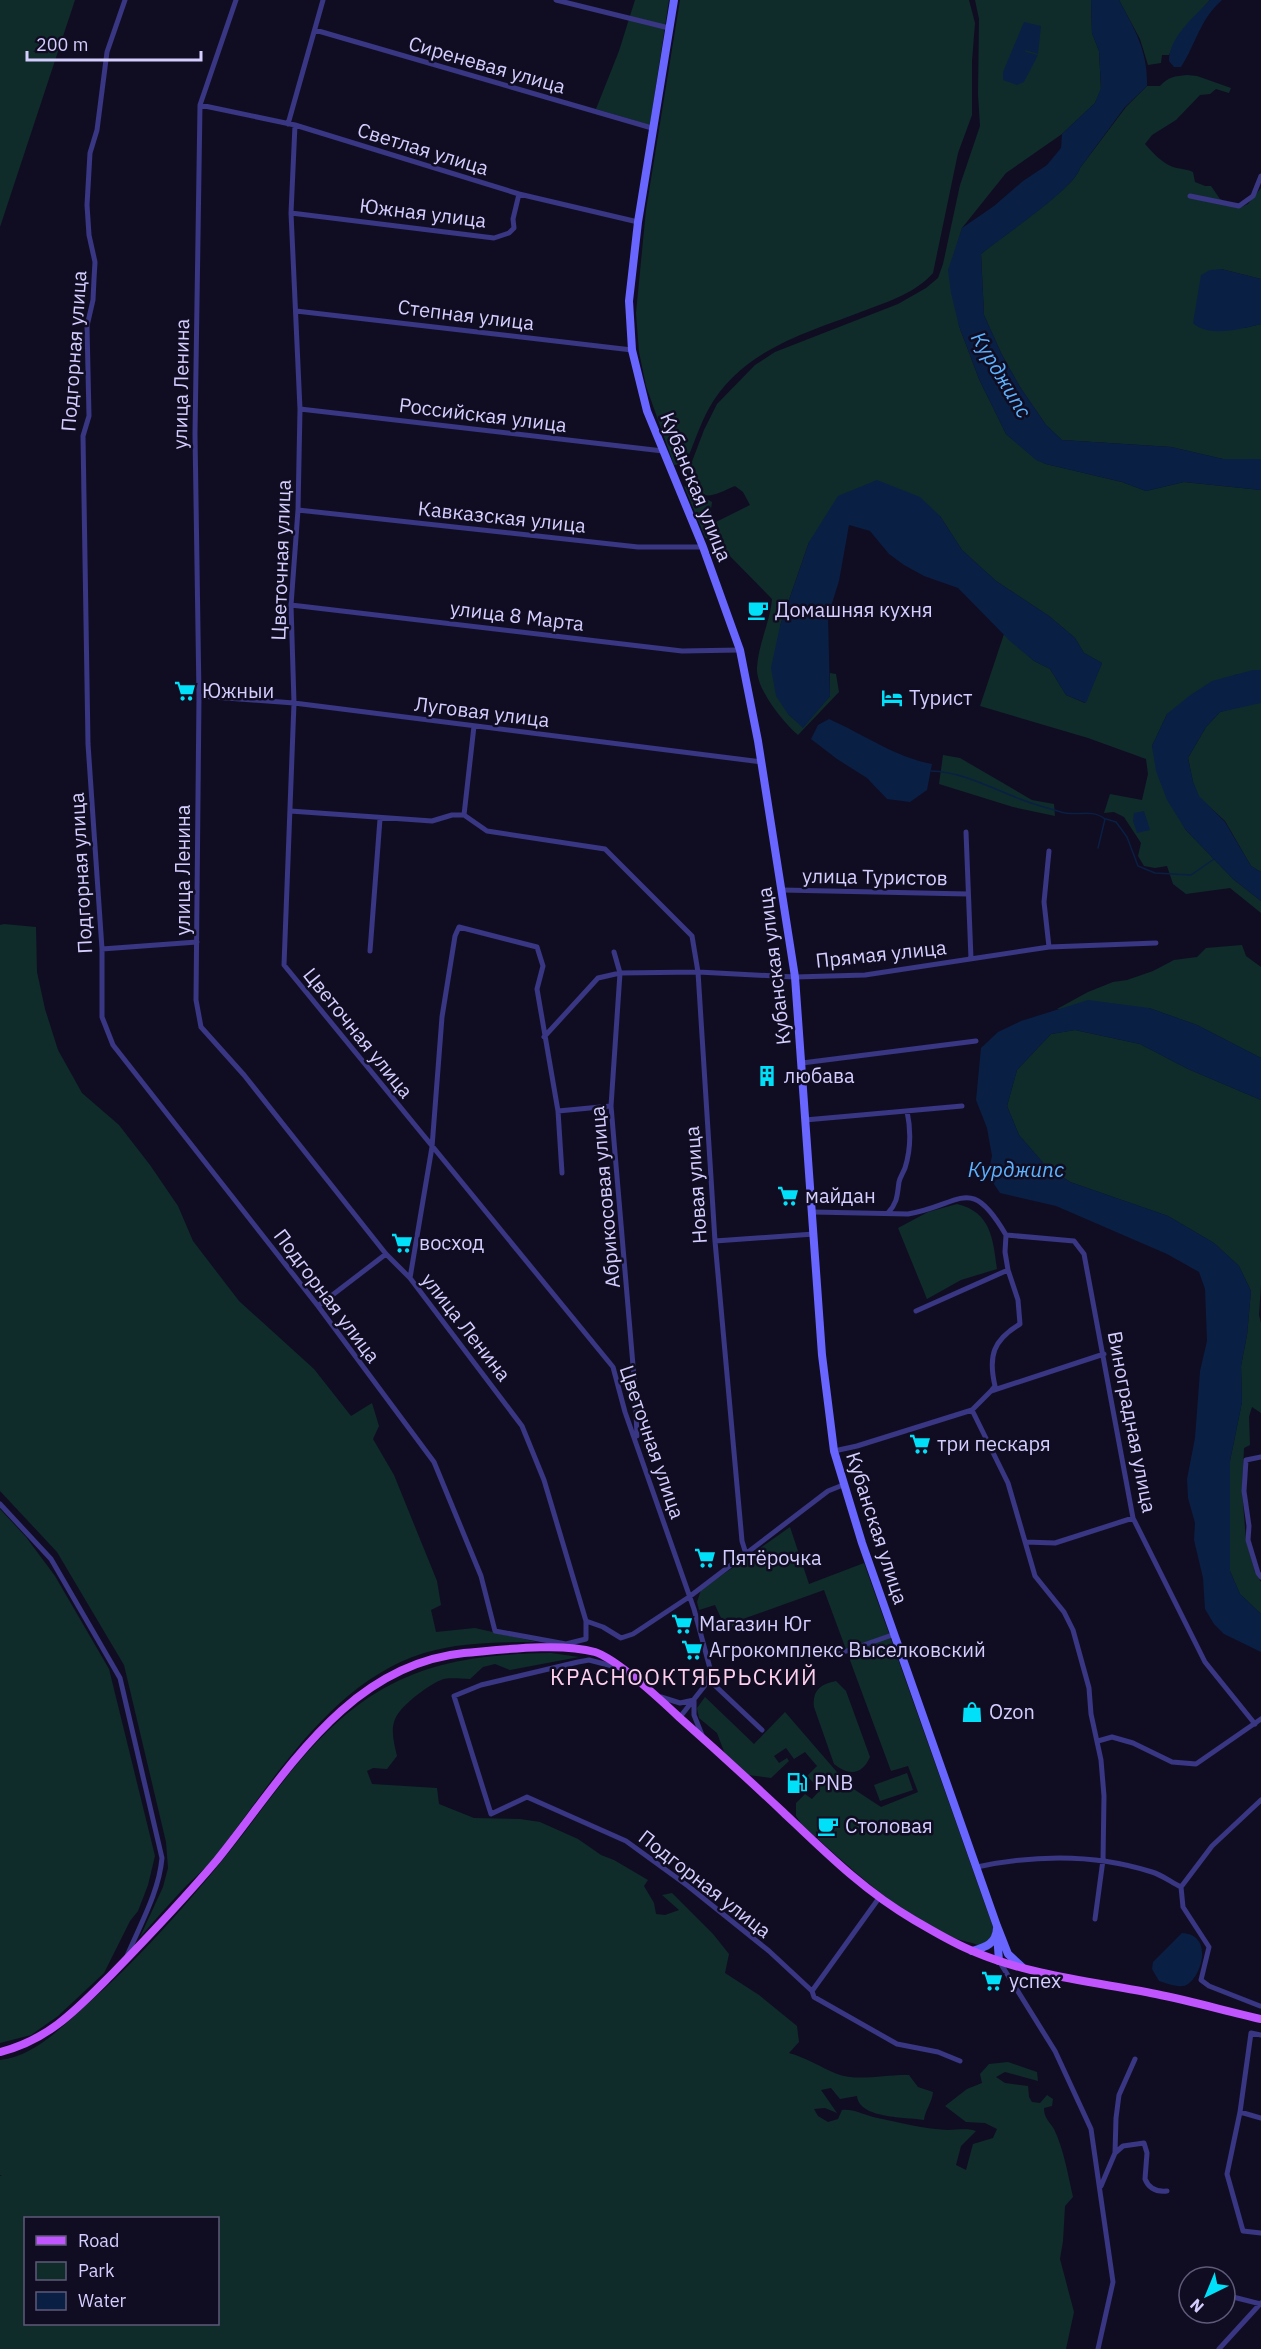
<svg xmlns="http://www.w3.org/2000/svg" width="1261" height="2349" font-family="'IBM Plex Sans',sans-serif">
<rect width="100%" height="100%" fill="#100d22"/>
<path fill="#0f2c2b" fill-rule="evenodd" d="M0,0H75L0,227Z
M635,0H669L650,125L596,109L619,51Z
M680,0H969L975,23L972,61V115L958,153L933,273C916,292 891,301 866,310C807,333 741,349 708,410C700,425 694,443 687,460L684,464L674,465L646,386L639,352L636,313L646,210Z
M975,0H1091L1092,33L1099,51L1101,89L1095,103L1062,134L1006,173L962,228L956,248L959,326L979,379L1006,434L1037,460L1046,464L1122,482L1146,491L1184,482L1261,490V670L1235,675L1167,714L1152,746L1185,829L1233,879L1261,901V913L1230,888L1186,894L1173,884L1167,866L1155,868L1144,866L1138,856L1141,843L1124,817L1114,812L1104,813L1110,794L1142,800L1148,774L1146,759L1088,738L980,706L1004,634L1034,661L1050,669L1066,695L1085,703L1102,663L1084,653L1075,638L1049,616L996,581L962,550L940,516L877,481L809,542L780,626L788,714L803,727L830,696V673L836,674L839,692L798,735C783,722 756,689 757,668C758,645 770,622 772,599L720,546L714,535L716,522L750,505L743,492L735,486C712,496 704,503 685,480L704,430L717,404L755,365L775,352L898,304L926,288L938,278L943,264L960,185L980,126L978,94L979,19Z
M1119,0H1210L1180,33L1169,55H1162L1161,63L1148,65L1140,39Z
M1187,75L1197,76L1231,88L1229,93L1216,89L1210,94L1200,95L1176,120L1152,135L1145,144C1153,153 1162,163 1173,167C1180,169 1187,169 1193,172L1195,182L1205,186H1211L1220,199L1239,208L1248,204L1261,188V279L1221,269L1244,328L1261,324V459H1223L1171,447L1062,440L1046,425L1020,387L1001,353L984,315L981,254C1001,237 1075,188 1080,168L1126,107L1147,86H1160C1168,77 1175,76 1187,75Z
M684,486L712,502L707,539L705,537Z
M1255,703H1261V872L1251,866L1225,821L1199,797L1193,782L1188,758L1206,727L1220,712Z
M943,755L960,758L1032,800L1054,804L1055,816L1013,807L939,784Z
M4,924L36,927L37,972L45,1009L58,1050L82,1093L119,1125L150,1165L178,1206L193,1241L239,1301L314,1369L351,1416L372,1403L379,1426L373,1439L394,1475L437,1581L441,1605L431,1610L436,1632L475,1628L537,1642C499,1642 460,1642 424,1653C330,1682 271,1784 215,1857C206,1868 195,1877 186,1886C170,1903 155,1920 140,1937L163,1887L168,1868L166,1842L124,1665L57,1552L0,1491V925Z
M1242,945L1246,956L1261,967V1058L1197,1025L1149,1008L1057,1009L1088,992L1113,982L1127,980L1153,971L1174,960L1197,957L1206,948Z
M1075,1030L1140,1044L1188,1069L1261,1100V1285L1259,1315L1261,1323V1413L1252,1407L1249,1417L1250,1445L1244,1448L1242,1490L1246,1540L1255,1572L1261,1582V1614L1240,1594L1230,1571V1461L1242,1402L1241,1366L1247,1335L1251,1291L1239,1266L1214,1243L1168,1216L1070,1182L1045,1165L1019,1135L1007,1106L1017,1070L1051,1034Z
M957,1204C991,1212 993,1239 997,1269L961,1280L927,1299L898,1228L928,1212Z
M0,1509L26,1537L55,1576L109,1669L155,1856L148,1885L138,1911L130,1921L104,1973L58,2016L31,2035L0,2043Z
M790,1527L809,1584L864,1563L993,1927L992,1939L980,1946C972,1942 962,1941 954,1938C896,1913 849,1866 802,1825L796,1816V1803L805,1794L812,1799L820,1790L807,1776L817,1766L805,1752L794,1759L786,1748L774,1756L779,1763L787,1758L789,1761L771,1778L748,1775L725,1754L717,1733L699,1718L697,1708L705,1697L754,1744L785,1712L849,1786L881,1807L918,1792L908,1766L891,1771L824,1590L740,1620L727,1631L715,1605L699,1610L697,1602L701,1590Z
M551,1653L579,1657L510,1670L495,1664L483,1667L470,1679C461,1679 449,1677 441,1680C433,1683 424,1690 417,1695C391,1716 389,1724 397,1756L387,1769L373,1768L367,1771L372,1784L437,1788L439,1804L474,1818L520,1819L540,1822L578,1839L601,1855L614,1860L648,1880L644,1886L654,1903L656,1914L665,1915L679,1910L662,1895L672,1893L713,1934L729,1954L725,1973L759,1995L797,2026L799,2042L789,2053C807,2058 820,2067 837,2074C858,2082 887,2074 909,2075L918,2087L933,2092C932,2103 925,2110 924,2120C907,2117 859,2119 857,2096L840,2099L831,2088L821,2090L837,2113L825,2108L814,2109L818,2116L828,2122L838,2119L842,2110C854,2109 861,2114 873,2117C898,2122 922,2129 948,2130C958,2130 966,2128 976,2131L961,2146L956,2165L966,2170L973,2144L993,2138L997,2129L985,2123L966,2122L945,2106L967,2089L982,2083L980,2074L989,2064L1008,2062L1037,2072L1038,2081L1005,2072L996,2077L1005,2083L1028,2086L1029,2097L1032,2102L1040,2103L1047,2095L1053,2099L1052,2106L1044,2108C1044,2118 1049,2121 1054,2129C1064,2150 1068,2175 1073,2197L1065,2206L1063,2241L1060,2259L1074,2312L1066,2349H0V2176H2L0,2175V2060C32,2057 60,2029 83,2008C135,1963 183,1909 226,1856C276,1794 319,1721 392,1684C441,1658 497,1654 551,1653ZM26,2218H218V2324H26Z
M836,1681L846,1691L870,1757C862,1775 849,1776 834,1764L814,1707C812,1691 820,1684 836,1681Z
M907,1773L913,1790L880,1801L874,1785Z"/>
<path fill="#0a1f44" d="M1091,0H1119C1135,30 1148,51 1147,86L1125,107L1080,168C1075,188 1002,237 981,254L984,315L1001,353L1020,387L1046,425L1062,440L1171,447L1223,459H1261V490L1184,482L1146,491L1122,482L1046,464L1036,460L1006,434L979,379L959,326L951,293L948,270L962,228L994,206L1023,181L1047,165L1061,148L1062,134L1095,103L1101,88L1099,51L1092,33Z
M1210,0H1222C1200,19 1196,44 1181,67H1174L1169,61C1169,37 1195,16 1210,0Z
M1024,22L1041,26L1038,54L1025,50L1026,52L1038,55L1024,82L1017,85L1003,80V72Z
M1221,269L1261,279V324C1241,329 1209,338 1193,323L1201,275L1210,270Z
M877,480L920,497L940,516L962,550L996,581L1049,616L1075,638L1084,653L1102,663L1086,703L1066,695L1050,669L1034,661L1011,642L958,588L924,576L904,565L889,554L870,531L849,525L839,581L828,616L830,696L803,728L788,714L776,696L771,668L780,626L809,542L838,496Z
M1253,670H1261V703L1220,712L1206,727L1188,758L1193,782L1199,796L1225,822L1251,866L1261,872V901L1233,879L1185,829L1167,800L1156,771L1152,746L1167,714L1189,696L1212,681Z
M829,719C863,734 895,757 932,764L927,790L910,802L887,799L867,778L837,759L811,739L818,725Z
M1144,811L1150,830L1137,833L1133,821L1134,813Z
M1088,1000L1149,1008L1197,1025L1261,1058V1100L1188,1069L1140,1044L1075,1030L1051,1034L1017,1070L1007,1106L1019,1135L1045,1165L1070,1182L1168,1216L1214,1243L1239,1266L1251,1291L1247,1335L1241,1366L1242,1402L1230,1461V1571L1240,1594L1261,1614V1652L1224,1634L1214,1624L1205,1609L1203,1578L1194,1540L1195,1523L1188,1498L1187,1479L1195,1438L1200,1371L1207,1341L1205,1289L1199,1272L1167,1254L1056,1206L1000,1193L988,1175L992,1156L987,1128L976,1100L981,1048L998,1032L1021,1021Z
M1182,1933C1217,1935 1199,1984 1183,1986C1175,1987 1166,1983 1159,1981L1152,1969L1153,1962Z"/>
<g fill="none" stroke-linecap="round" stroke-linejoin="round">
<path stroke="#0a1f44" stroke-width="1.5" d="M931,771C963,772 991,788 1020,799C1033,804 1047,808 1061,812C1077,817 1091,808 1105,819L1098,848
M1106,819L1116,822L1127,837L1138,866L1155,873L1191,875L1214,859"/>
<path stroke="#393683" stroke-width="5" d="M125,0L107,52L97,130L90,153L87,205L89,235L95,262L94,279L93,300L87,326L89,416L83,436L88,744L102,949V1017L113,1045L318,1306L434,1462L481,1576L495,1631L566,1644L586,1639V1621L603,1627L621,1638L633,1634L689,1597L828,1491L843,1485
M236,0L200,105L195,434L199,696L196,1000L201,1027L244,1075L386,1254L410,1278L522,1426L544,1480L586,1621
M556,0L669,28
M315,30L652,128
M200,105L295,125L519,194L638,222
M288,124L323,0
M295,125L291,213L300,409L298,510L291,605L294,703L284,965L613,1367L625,1412L694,1609L711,1672L706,1684L680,1717
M1190,196L1239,206L1253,196L1261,176
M291,213L494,238L509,233L514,228L513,219L519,194
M296,311L632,350
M300,409L663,451
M298,510L638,547H703
M291,605L682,651L740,650
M199,696L294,703L762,762
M290,811L432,821L452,815H464L487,831L605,849L692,936L698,972L715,1241L742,1541L746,1554
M464,815L474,726
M966,832L971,959
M782,890L968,894
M1049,947L1044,902L1049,851
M102,949L197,942
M370,951L380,819
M614,952L620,973L611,1106L635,1389L637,1436
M544,1037L598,978L620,973L698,972L795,977L865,975L1049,947L1156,943
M802,1063L976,1041
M558,1111L611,1106
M805,1120L962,1106
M813,1212L908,1214C962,1205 970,1173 1006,1235L1074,1241L1084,1254L1133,1518L1205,1662L1255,1724
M888,1213C898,1202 897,1195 899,1182C900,1177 903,1173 905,1168C911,1149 911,1130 907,1111
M1006,1235L1005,1252L1008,1270
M715,1241L814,1234
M410,1278L432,1147L442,1017L455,936L459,927L537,947L543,966L537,989L558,1111L562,1173
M318,1306L386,1254
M916,1311L1008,1270L1018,1300L1020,1324C993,1340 988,1356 995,1386L991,1391
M972,1410L1008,1483L1035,1576L1064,1612L1073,1630L1089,1688L1091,1714L1101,1760L1104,1796L1103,1860L1095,1919
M834,1451L857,1446L972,1410L991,1391L1104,1354
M1261,1457L1246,1460L1244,1491L1249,1526L1248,1540L1258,1573L1261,1577
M0,1504L51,1559L120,1678L162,1858C159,1892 140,1925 127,1956
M1025,1542L1055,1543L1133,1518
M835,1655L895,1634
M620,1668L589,1660L578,1662L481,1685L454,1696L491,1814L527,1797L626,1841L688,1886L769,1951L812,1991L814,1997L897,2044L938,2052L960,2061
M708,1679L762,1730
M661,1697L680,1703L694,1700V1715L702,1735
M1098,1741L1112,1737L1133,1743L1172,1762L1196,1764L1261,1719
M977,1867C1034,1855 1096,1854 1152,1872C1162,1875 1171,1882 1181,1887
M999,1961L1055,2051L1091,2129L1113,2282L1098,2349
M812,1991L879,1898
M1260,2006L1209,1986L1201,1980L1209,1947L1183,1907L1181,1887L1212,1846L1261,1800
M1261,2035L1251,2033L1240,2112L1227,2174L1243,2231L1261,2233
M1240,2112L1261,2118
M1115,2153L1123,2146L1144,2143L1147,2153L1145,2179C1149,2189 1157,2192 1167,2191
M1101,2186L1115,2153L1116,2118L1119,2095L1135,2059
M1186,2293L1189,2294
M1225,2298L1233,2297L1261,2304
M1219,2349L1261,2303"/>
<path stroke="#6965ff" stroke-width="8" d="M674,0L638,222L629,301L632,350L647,411L703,547L740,650L758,741L795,977L822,1355L834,1451L862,1543L997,1926L1008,1954L1022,1967
M997,1934L999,1961
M972,1951C986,1947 996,1944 997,1928"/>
<path stroke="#c055ff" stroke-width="8" d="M0,2052C49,2040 78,2008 112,1974C148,1937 184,1899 217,1860C284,1777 346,1665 464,1653C500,1650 560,1642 595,1652C617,1659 662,1701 680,1718C715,1749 749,1780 783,1812C824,1851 864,1891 914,1920C933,1931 954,1944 975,1952C1032,1976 1096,1982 1156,1994C1191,2001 1226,2011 1261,2019"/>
</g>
<defs>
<symbol id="cafe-bare" viewBox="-9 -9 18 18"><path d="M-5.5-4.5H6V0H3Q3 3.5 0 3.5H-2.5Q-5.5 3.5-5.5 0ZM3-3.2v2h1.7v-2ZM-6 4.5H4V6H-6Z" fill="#00e0f9" stroke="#100d22" stroke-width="2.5" paint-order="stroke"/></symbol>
<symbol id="supermarket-bare" viewBox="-9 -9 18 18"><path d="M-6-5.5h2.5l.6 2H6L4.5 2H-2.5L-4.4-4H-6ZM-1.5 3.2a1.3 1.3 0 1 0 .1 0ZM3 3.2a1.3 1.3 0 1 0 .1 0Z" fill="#00e0f9" stroke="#100d22" stroke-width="2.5" paint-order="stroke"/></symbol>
<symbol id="hotel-bare" viewBox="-9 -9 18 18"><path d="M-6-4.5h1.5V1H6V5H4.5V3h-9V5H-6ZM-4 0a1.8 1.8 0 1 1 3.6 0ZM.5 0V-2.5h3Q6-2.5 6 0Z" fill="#00e0f9" stroke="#100d22" stroke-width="2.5" paint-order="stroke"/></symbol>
<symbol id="building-bare" viewBox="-9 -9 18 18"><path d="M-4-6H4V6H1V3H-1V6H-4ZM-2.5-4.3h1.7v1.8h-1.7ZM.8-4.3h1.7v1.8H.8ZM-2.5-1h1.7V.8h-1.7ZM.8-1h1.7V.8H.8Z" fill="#00e0f9" stroke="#100d22" stroke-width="2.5" paint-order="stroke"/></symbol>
<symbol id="shop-bare" viewBox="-9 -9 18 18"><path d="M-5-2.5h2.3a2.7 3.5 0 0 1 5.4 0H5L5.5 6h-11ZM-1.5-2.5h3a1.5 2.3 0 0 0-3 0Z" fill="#00e0f9" stroke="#100d22" stroke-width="2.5" paint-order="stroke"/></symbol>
<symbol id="fuel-bare" viewBox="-9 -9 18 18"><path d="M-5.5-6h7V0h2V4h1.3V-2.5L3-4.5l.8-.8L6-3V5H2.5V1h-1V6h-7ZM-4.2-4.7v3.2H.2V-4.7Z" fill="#00e0f9" stroke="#100d22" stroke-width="2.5" paint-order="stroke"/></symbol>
</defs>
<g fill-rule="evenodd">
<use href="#cafe-bare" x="743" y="595" width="30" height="30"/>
<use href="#supermarket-bare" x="170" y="676" width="30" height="30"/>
<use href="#hotel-bare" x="877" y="683" width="30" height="30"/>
<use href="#building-bare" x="752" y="1061" width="30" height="30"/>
<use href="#supermarket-bare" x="773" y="1181" width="30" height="30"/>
<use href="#supermarket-bare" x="387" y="1228" width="30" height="30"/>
<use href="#supermarket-bare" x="905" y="1429" width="30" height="30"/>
<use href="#supermarket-bare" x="690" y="1543" width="30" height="30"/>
<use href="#supermarket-bare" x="667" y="1609" width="30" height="30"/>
<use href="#supermarket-bare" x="677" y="1635" width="30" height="30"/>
<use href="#shop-bare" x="957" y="1697" width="30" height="30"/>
<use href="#fuel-bare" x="782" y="1768" width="30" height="30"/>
<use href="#cafe-bare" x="813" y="1811" width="30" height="30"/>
<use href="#supermarket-bare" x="977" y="1966" width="30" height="30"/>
</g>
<g text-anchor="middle" stroke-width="5" stroke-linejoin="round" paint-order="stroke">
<g font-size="20" fill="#d4ceff" stroke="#100d22">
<text transform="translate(487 65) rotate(16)" y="7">Сиреневая улица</text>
<text transform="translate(423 149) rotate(17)" y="7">Светлая улица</text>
<text transform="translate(423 213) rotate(7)" y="7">Южная улица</text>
<text transform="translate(466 315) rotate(7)" y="7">Степная улица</text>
<text transform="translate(74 351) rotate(-86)" y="7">Подгорная улица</text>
<text transform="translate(181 384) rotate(-89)" y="7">улица Ленина</text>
<text transform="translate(483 415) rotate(7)" y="7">Российская улица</text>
<text transform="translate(696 487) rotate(68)" y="7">Кубанская улица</text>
<text transform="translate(502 517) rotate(6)" y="7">Кавказская улица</text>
<text transform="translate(281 560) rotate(-88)" y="7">Цветочная улица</text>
<text transform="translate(517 616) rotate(7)" y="7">улица 8 Марта</text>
<text transform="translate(482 712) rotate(7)" y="7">Луговая улица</text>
<text transform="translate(183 870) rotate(-90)" y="7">улица Ленина</text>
<text transform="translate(81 873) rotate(-93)" y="7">Подгорная улица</text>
<text transform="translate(875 877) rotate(1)" y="7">улица Туристов</text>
<text transform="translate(881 954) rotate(-6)" y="7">Прямая улица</text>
<text transform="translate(774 966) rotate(-97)" y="7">Кубанская улица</text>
<text transform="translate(358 1033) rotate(51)" y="7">Цветочная улица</text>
<text transform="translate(696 1185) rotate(-94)" y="7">Новая улица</text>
<text transform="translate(605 1197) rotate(-95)" y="7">Абрикосовая улица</text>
<text transform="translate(327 1296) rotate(53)" y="7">Подгорная улица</text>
<text transform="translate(466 1327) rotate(52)" y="7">улица Ленина</text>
<text transform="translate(1132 1422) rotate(79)" y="7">Виноградная улица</text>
<text transform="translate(652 1442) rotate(71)" y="7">Цветочная улица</text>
<text transform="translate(877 1528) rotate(72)" y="7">Кубанская улица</text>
<text transform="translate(705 1884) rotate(38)" y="7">Подгорная улица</text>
</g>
<g font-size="20" fill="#d4ceff" stroke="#100d22" text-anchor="start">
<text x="775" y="617">Домашняя кухня</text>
<text x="202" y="698">Южныи</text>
<text x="909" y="705">Турист</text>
<text x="784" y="1083">любава</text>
<text x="805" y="1203">майдан</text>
<text x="419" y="1250">восход</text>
<text x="937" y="1451">три пескаря</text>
<text x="722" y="1565">Пятёрочка</text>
<text x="699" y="1631">Магазин Юг</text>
<text x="709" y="1657">Агрокомплекс Выселковский</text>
<text x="989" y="1719">Ozon</text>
<text x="814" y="1790">PNB</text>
<text x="845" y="1833">Столовая</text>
<text x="1009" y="1988">успех</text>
</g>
<g font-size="21" font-style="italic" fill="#5cb3ff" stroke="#100d22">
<text transform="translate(1001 375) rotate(59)" y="7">Курджипс</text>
<text x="1016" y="1177">Курджипс</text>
</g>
<g font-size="22" letter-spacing="1.5" fill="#ffd0ee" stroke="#100d22">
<text x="684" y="1685">КРАСНООКТЯБРЬСКИЙ</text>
</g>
</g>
<rect x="24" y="2217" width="195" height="108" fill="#100d22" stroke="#5e5a7a" stroke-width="1.5"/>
<rect x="36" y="2236" width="30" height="9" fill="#c055ff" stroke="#5e5a7a" stroke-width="1.5"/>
<text x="78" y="2247" font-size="18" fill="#d4ceff">Road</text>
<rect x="36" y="2262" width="30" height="18" fill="#0f2c2b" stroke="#5e5a7a" stroke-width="1.5"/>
<text x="78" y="2277" font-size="18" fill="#d4ceff">Park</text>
<rect x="36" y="2292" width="30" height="18" fill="#0a1f44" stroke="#5e5a7a" stroke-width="1.5"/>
<text x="78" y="2307" font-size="18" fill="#d4ceff">Water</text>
<g transform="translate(1207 2295) rotate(223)"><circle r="28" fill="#100d22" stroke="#5e5a7a" stroke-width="1.5"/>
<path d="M0-4.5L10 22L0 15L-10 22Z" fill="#00e0f9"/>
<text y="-9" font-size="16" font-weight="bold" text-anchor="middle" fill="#d4ceff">N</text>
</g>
<path d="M27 51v9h174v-9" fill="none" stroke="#d4ceff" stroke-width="3"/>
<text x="36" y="51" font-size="18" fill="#d4ceff" stroke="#100d22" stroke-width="4.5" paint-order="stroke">200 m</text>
</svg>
